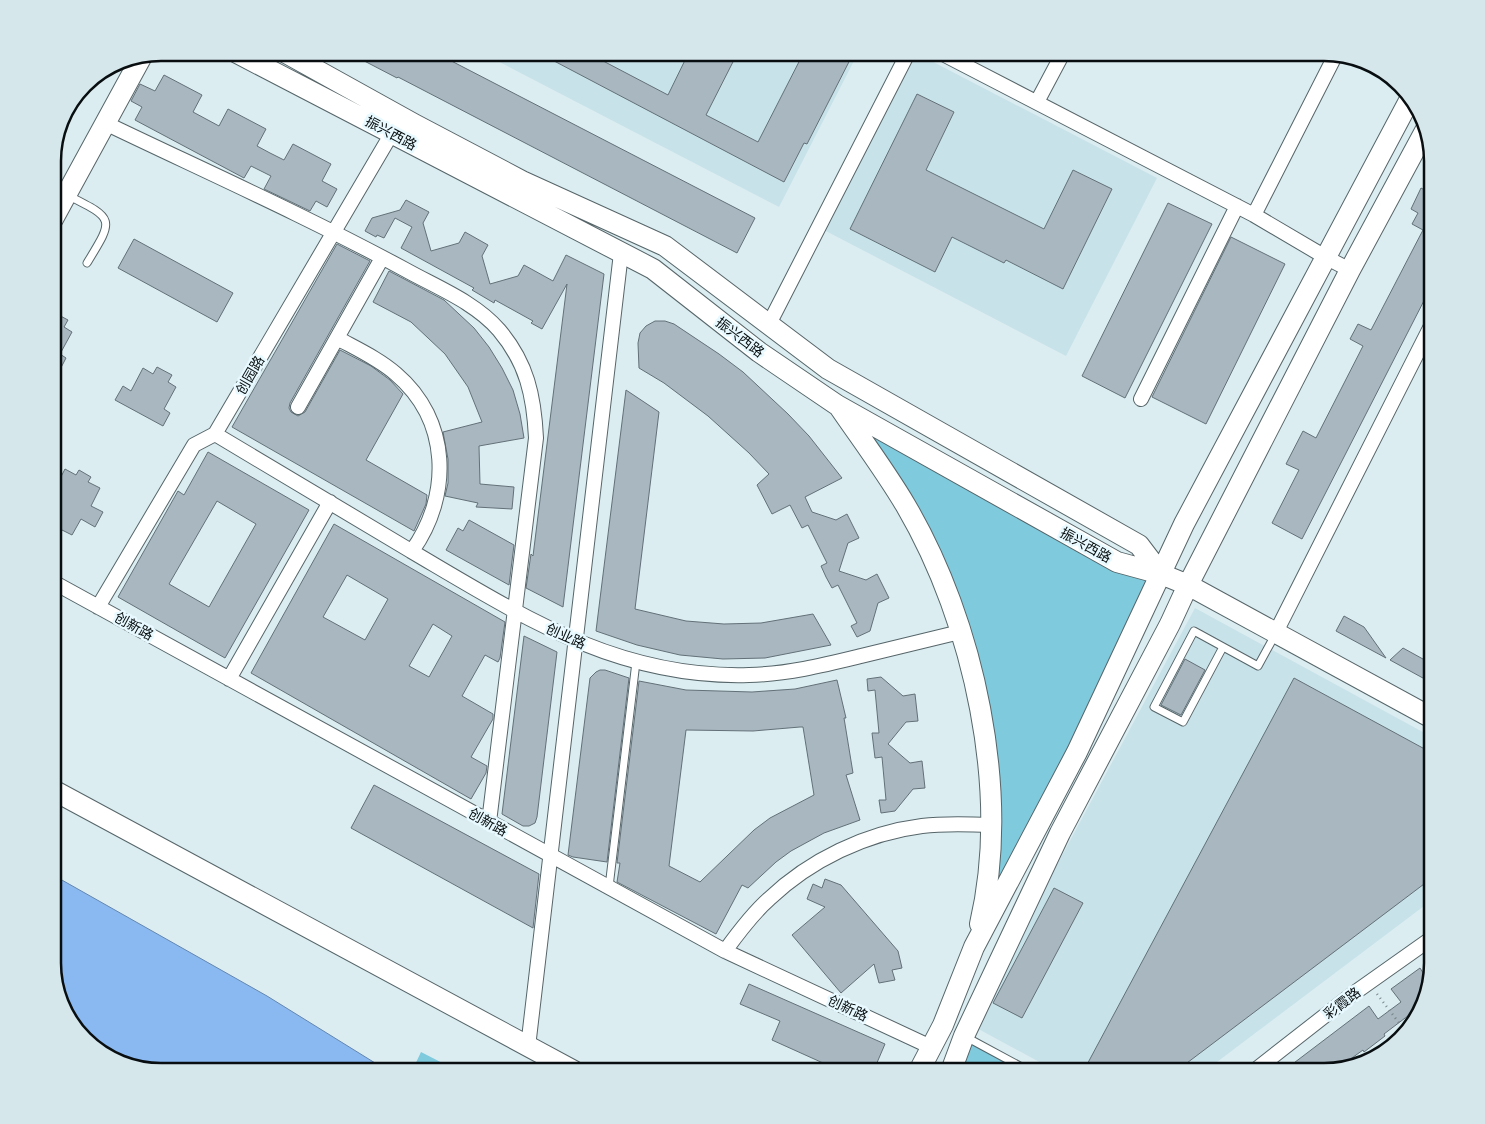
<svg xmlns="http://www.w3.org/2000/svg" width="1485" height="1124" font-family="'DejaVu Sans','Noto Sans SC',sans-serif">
<rect width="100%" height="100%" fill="#dbedf1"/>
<path fill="#c8e2e9" d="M482,53H858L779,207Z
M912,53H916L1157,178L1066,356L822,229Z
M1195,608L1432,737V900L1205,1071H1056L971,1025Z"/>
<path fill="#7fcadd" d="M837,405L1159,577L974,947L990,797L949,599Z
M964,1036L1028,1071H951Z
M421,1052L458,1071H412Z"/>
<path fill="#8ab9f2" stroke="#6386ae" d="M53,875L267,996L388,1071H161L95,1049L64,1011L53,969Z"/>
<path fill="#a9b7c0" stroke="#637078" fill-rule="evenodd" d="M347,52H434L755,218L737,253L398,77L397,78Z
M537,52H586L668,95L689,52H738L706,115L758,142L804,52H854L807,144L804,143L784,182Z
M164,75L202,95L193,112L219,126L228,109L266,129L257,146L270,153L284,160L293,144L331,164L322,181L337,189L327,207L316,201L310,211L264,189L271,176L251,166L244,178L135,120L142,107L131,101L140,84L155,91Z
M917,94L954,112L926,170L1044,229L1073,170L1112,189L1063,289L1006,260L1004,263L952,237L935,272L850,229Z
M1421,188L1432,194V285L1302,539L1272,523L1299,470L1286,464L1303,431L1316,438L1363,346L1350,339L1358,324L1371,330L1423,230L1412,224L1418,213L1411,209Z
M406,200L429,212L423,223L431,251L459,243L465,232L488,245L482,256L490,284L518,276L524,265L553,281L566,255L604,274L563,607L526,588L531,554L533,556L567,284L542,329L531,323L533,321L495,300L494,303L472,290L474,288L401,248L412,227L395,218L384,238L377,235L376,237L365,231L372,218L400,210Z
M1168,203L1212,224L1125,398L1082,376Z
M1231,237L1285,264L1206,424L1152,397Z
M134,239L233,293L217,322L118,268Z
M337,244L370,261L290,403L289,408L291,412L298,416L305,412L340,350L371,366L390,380L403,394L366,460L427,495L426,504L414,531L232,427Z
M389,271L444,300L474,328L489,347L502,368L513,390L520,414L524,438L479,446L480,484L514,487L512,509L476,507L478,503L445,496L448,483V459L443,432L482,422L468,387L445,354L411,322L373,302Z
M53,312L68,320L64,327L72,332L60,354L66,358L53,383Z
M655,321H665L674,324L719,354L743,372L788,414L809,436L842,478L805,497L812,512L836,520L847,514L859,538L848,543L839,571L866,580L877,574L889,598L878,603L870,631L857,637L851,626L857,623L838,585L832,588L826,577L821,566L827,563L808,525L802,528L790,505L772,514L757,485L769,474L749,453L708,416L664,383L639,368L638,343L640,333L646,326Z
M157,367L172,375L168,382L176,387L164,409L170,413L163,426L115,400L123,386L131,391L143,368L153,374Z
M626,390L659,412L635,609L686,621L724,624L761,623L813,614L831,645L765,658L723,659L680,655L637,645L596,631Z
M208,452L309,510L225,658L118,597L178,491L184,495ZM217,501L256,524L209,607L169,584Z
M65,469L76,475L79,470L91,477L88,482L100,488L91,506L103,512L95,527L81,519L72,535L62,530L53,547V492Z
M469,520L514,545L509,585L446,550L458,528L463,531Z
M334,524L505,622L500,658L498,662L485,655L462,696L493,714V719L471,757L487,766L486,773L471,799L251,673ZM347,575L388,599L365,640L323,617ZM433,624L452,636L429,677L409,666Z
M1344,616L1364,627L1386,658L1336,631Z
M524,636L557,652L537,817L535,823L529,826H523L502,814Z
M1403,648L1432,664V683L1390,660Z
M1185,659L1205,670L1181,715L1161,705Z
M600,670H605L629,678L607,862L573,857L568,855L590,678L596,672Z
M881,677L903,696L915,694L918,721L906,722L888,744L910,763L922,761L925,788L913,789L895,811L881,813L879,800H886L882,757L875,758L872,733H879L875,690L868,691L867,679Z
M1294,678L1432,753V878L1175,1072H1083Z
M837,680L846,718H844L853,773L846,775L860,820L824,833L791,851L776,862L748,888L742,885L716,934L617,882L620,863H617L639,681L686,690L752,692L795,689ZM800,727H803L814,795L770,818L754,830L700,882L669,866L686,730L753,731Z
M374,785L539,874L533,928L351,828Z
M825,879L841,885L898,951L902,968L892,970L895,980L879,983L874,964L841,993L792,935L825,907L807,899L813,884L822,888Z
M1054,888L1083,903L1022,1018L993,1003Z
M1420,968L1427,979L1417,1009L1384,1034L1385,1036L1364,1052L1363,1050L1338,1068L1324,1072H1282L1369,1006L1378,1019L1401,1002L1391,989Z
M749,984L885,1044L873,1072H843L772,1040L780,1021L740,1004Z"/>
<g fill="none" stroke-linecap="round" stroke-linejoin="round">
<defs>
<path id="lane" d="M69,196C115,219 114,219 87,263
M1223,647L1183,722L1154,707L1194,631L1258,666L1275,635
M609,887L636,662
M966,1037L1029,1071"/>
<path id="street" d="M941,53L1254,215L1327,258L1350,270
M1037,102L1063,53
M105,123C205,171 306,216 404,269C436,287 475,302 499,330C527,363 534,396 536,438L489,822
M1254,215L1335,56
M769,324L908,53
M337,338C357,349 379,359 396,374C450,420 452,495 412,551
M1141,399L1237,206
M298,407L382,258
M215,434C281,473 346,512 411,551C520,615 617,679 749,675C788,674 824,665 861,656C894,648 927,640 960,632
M53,582L725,951L931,1047
M98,607L194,445L215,434L392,133
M1275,634L1432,324
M229,679L330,502
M725,951C738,933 752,914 769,899C810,860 866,833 922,826C945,823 968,824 991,825
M528,1047L621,253
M1254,1071L1350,996L1432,938"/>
<path id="secondary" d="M237,53L653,269L759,352L837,405L1117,562L1161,574L1188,585L1432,718
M286,53L414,124L522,181L665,246L828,369L1139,545L1161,574
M53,219L142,56
M840,408C862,440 886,472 906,506C974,622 1011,791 980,924
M53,790L574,1071
M919,1071L943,1025L974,947L1077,752L1184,524L1410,99
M951,1071L964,1036L1060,833L1170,624L1188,585L1350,270L1425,131"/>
</defs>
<use href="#lane" stroke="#566569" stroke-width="9"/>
<use href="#street" stroke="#566569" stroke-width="16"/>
<use href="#secondary" stroke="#566569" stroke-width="22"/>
<path stroke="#788487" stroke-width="2.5" stroke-dasharray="1 4" stroke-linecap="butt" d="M1377,994L1406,1032"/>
<use href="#lane" stroke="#fff" stroke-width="7"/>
<use href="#street" stroke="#fff" stroke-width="14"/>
<use href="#secondary" stroke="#fff" stroke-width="20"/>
</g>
<g text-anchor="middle" stroke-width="5" stroke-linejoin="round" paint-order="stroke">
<g font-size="14" fill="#090f11" stroke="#e8faff">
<text transform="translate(391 133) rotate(28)" y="5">振兴西路</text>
<text transform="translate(740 337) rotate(37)" y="5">振兴西路</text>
<text transform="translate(250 375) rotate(-60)" y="5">创园路</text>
<text transform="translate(1086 545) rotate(29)" y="5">振兴西路</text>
<text transform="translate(134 626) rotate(29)" y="5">创新路</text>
<text transform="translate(566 636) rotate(24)" y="5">创业路</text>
<text transform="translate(488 822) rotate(29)" y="5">创新路</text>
<text transform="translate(1342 1003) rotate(-37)" y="5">彩霞路</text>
<text transform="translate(848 1008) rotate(25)" y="5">创新路</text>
</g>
</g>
<path d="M0 0H1485V1124H0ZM161 61H1324A100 100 0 0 1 1424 161V963A100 100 0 0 1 1324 1063H161A100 100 0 0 1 61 963V161A100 100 0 0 1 161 61Z" fill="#d6e7ec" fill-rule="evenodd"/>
<path fill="none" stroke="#090f11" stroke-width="2.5" d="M161 61H1324A100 100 0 0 1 1424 161V963A100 100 0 0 1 1324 1063H161A100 100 0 0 1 61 963V161A100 100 0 0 1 161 61Z"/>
</svg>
